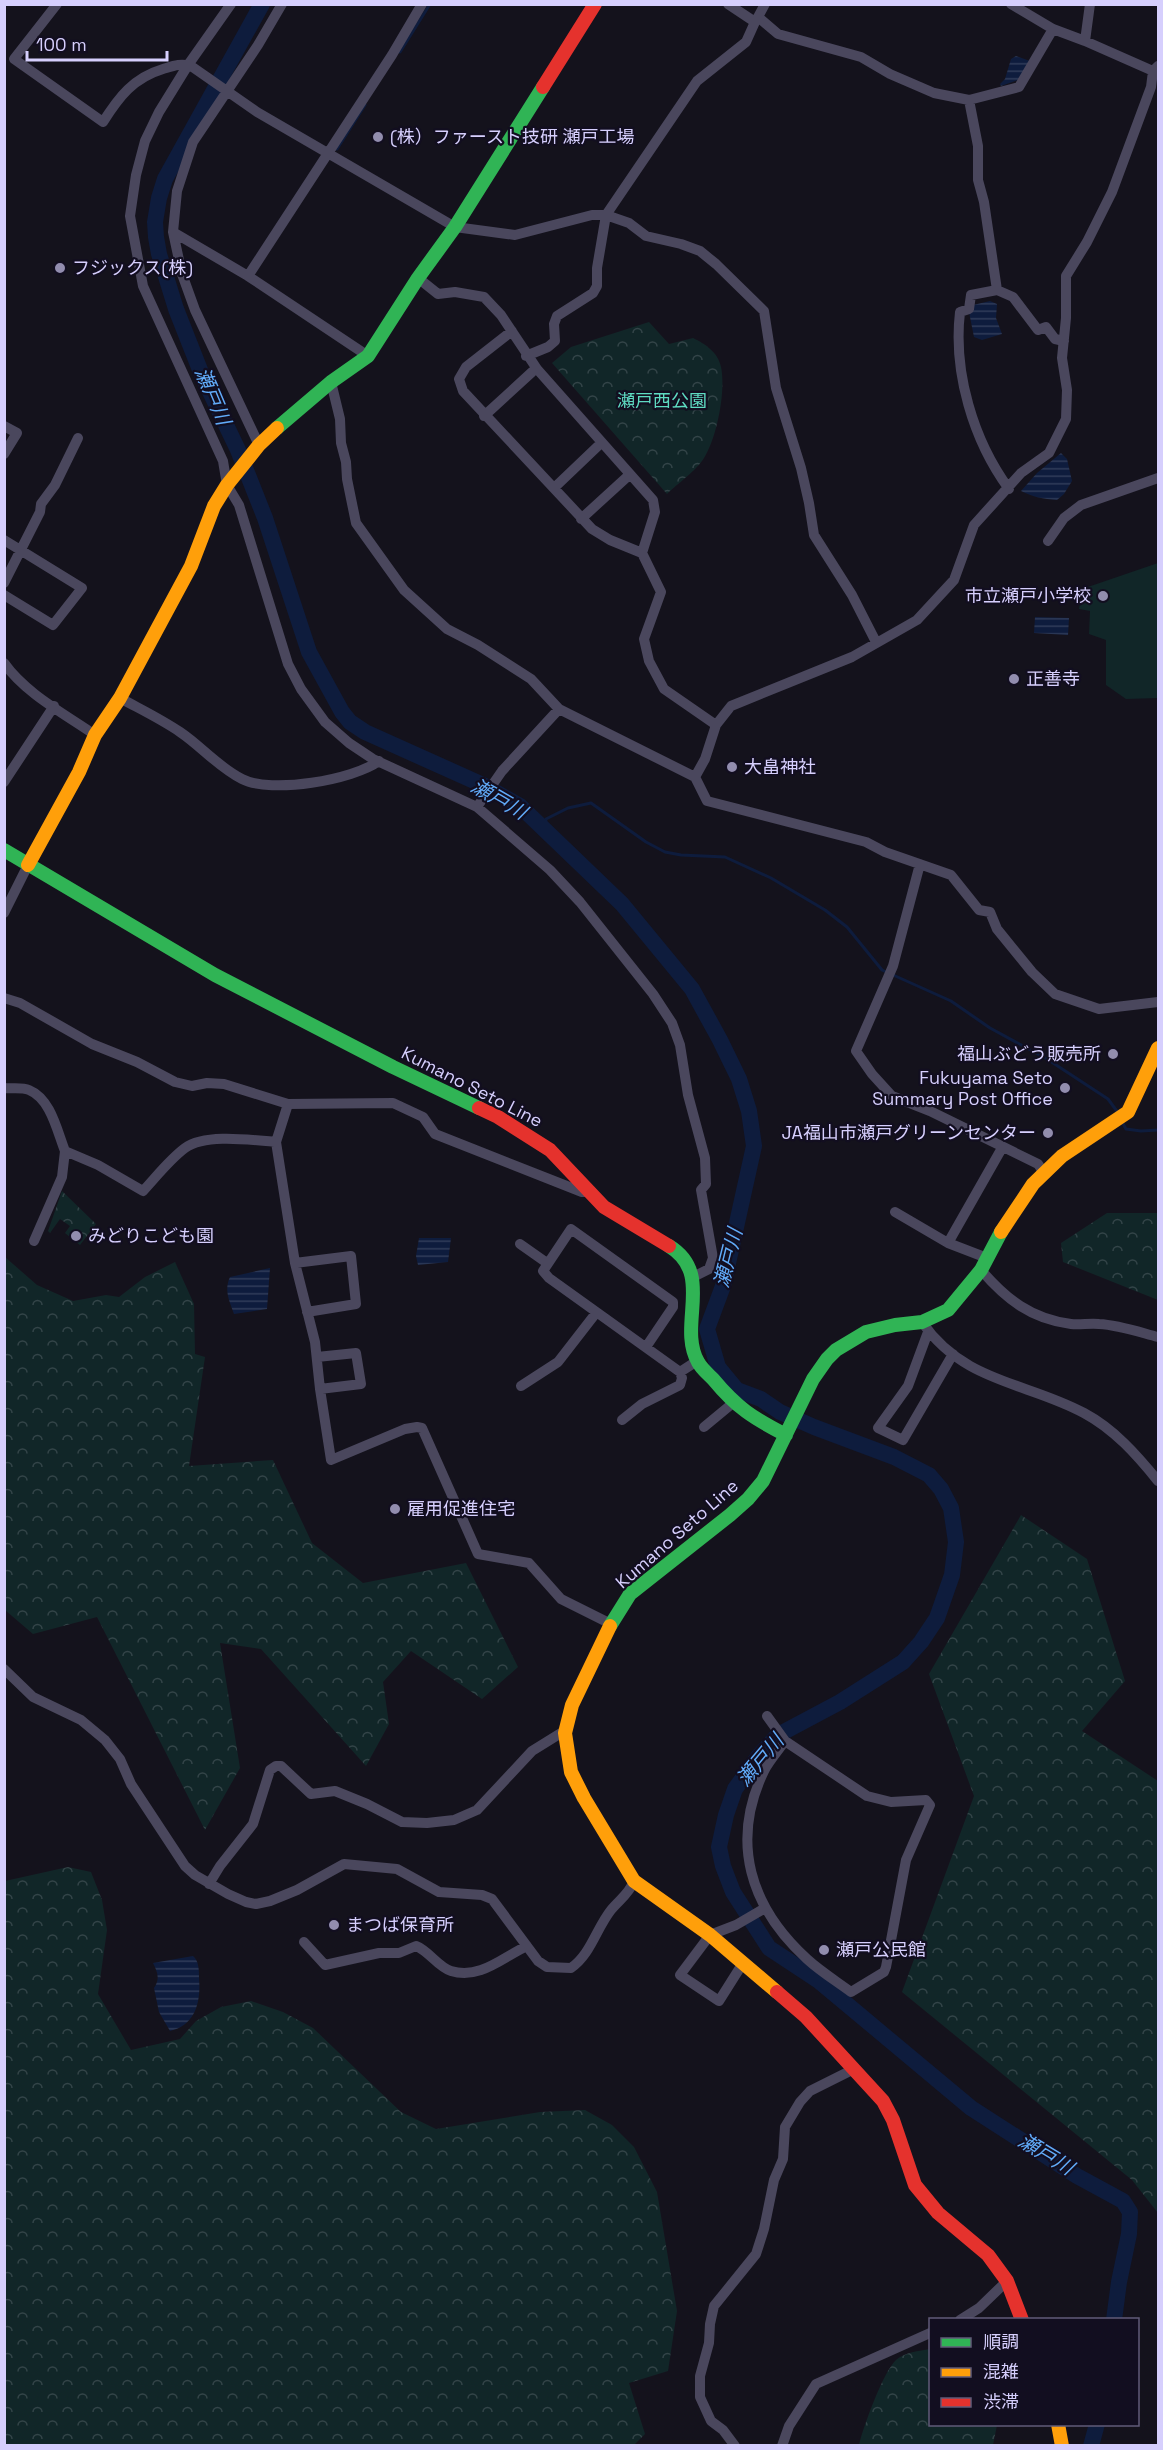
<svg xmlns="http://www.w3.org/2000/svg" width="1163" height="2450" font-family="'Space Grotesk','Noto Sans JP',sans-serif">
<defs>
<pattern id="forest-crowns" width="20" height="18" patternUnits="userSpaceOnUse" patternTransform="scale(1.5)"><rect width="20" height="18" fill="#112628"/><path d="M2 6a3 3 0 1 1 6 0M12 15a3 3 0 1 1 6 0" fill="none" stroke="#334448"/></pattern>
<pattern id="water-rules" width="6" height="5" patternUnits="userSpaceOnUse" patternTransform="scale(1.5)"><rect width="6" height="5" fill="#0e1c3d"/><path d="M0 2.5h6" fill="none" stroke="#303c5a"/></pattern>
</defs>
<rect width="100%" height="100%" fill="#14121c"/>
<path fill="url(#forest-crowns)" d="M649,322L669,344L693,338C705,344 718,352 721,367C726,391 717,437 704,458C697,470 677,484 667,494L552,363L571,347Z
M62,1191L96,1224L80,1245L65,1233L70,1226L60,1219L50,1233L48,1231Z
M1107,1213H1158V1300L1063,1262L1061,1243Z
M5,1257L37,1285L73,1301L106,1295L119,1297L145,1277L175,1262L194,1304L195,1354L205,1357L189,1466L273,1460L312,1543L363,1583L466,1563L518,1667L482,1699L411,1651L383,1682L389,1724L366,1766L261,1649L220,1643L240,1768L205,1830L97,1617L33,1634L5,1610Z
M1021,1515L1087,1559L1125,1681L1082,1731L1158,1781V2213L1132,2180L902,1992L974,1796L929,1674Z
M68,1867L91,1872L102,1900L107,1930L98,1994L131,2050L180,2039L196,2021L221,2007L251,2001L283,2012L313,2028L401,2112L436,2129L540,2112L585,2110L612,2125L634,2147L657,2192L677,2311L668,2371L629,2383L645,2434L633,2446L5,2445V1881Z
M930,2349V2424L997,2425L993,2445H859C863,2428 883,2372 896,2360C905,2352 919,2351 930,2349Z"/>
<path fill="#112628" d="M1158,563V698L1126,699L1106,685V640L1089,634L1090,611L1079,609L1082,589Z"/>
<path fill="url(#water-rules)" d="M1016,56L1030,61L1021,79L1001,86L1000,84L1005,79L1011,59Z
M990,301L997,304L996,318L1002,334L982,340L974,337L969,312L973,305Z
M1061,453L1067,459L1072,481L1064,494L1057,500C1043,499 1033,497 1021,491L1037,473Z
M1035,617L1069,618L1068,635L1034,633Z
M419,1238H451L448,1262L418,1265L416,1256Z
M270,1268L267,1309L234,1314C229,1300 224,1290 230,1277Z
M193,1956C199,1961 199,1970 199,1978C201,2001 196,2025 170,2031L159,2012L154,1988C160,1979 158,1973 153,1963Z"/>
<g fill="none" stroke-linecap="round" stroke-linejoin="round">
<path stroke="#0e1c3d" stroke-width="3" d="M400,52L430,4
M337,149L365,105
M545,831L546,819L568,808L591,803L646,842L665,852L681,855L725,857L771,878L825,910L847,927L882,970L951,1001L990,1028L1047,1059L1108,1099L1119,1114
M1121,1120L1126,1129L1141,1131L1158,1130"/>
<path stroke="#0e1c3d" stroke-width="16" d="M262,4L165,179L159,198L155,222L156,237L159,254L176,309L202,375L238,450L265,518L309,652L342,712L350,722L365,732L483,785L520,806L622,904L692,989L720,1040L739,1079L749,1111L754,1146L723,1286L707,1329L718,1367L737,1390L761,1399L780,1412L814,1427L894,1457L929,1475L941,1489L951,1508L956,1542L952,1575L937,1618L921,1642L903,1662L840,1702L778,1735L758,1757L735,1789L726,1815L719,1847L723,1866L733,1892L769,1948L819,1981L971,2108L1077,2176L1123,2201L1130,2212L1129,2234L1119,2282L1114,2320
M1091,2446L1097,2424"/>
<path stroke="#4a475d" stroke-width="10" d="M57,4L14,59L103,122C119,97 133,78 163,69C173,66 180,63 191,66L257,112L455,227L515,235L592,215H606L629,223L646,236L681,244L700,251L716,264L764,311L776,388L801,468L809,503L814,535L852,595L876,642
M231,4L188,65L159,112L145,141L136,175L130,216L143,286L223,461L227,485L239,505L288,664L301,689L325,722L349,743L373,759L477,807L550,870L580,902L653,994L672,1023L680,1045L688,1095L705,1158L706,1184L701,1190L713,1258L709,1269L693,1277
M728,4L755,22L758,17L778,34L861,57L890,74L934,93L969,100L1019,87L1053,29
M1011,4L1053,29L1085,41L1153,71
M758,17L765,4
M1085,41L1090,4
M969,100L978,146V180L984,202L997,290
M173,232L248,276L368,356
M248,276L392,55L422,4
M418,278L438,294L455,292L484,297L501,315L537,369L653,500L655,512L642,553L661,592L644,639L649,661L664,689L716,725
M512,331L466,367L459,379L463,391L592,529L610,540L642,553
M526,356L548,347L555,341L554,324L557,316L593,293L597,286V268L606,215L697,81L746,42L755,22
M331,382L340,419L341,443L346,462L347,479L356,523L404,590L447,629L478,645L531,679L559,709L695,777L707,801L866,842L885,852L951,875L979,910L990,912L997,929L1032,972L1055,994L1099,1009L1158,1002
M484,416L532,372
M4,426L17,433L4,454
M259,445L195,310L182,274L173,232L177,191L193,142L258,45L282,4
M554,488L598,446
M1009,489C973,440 953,372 960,312L969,309L971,295L997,290L1013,297L1038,330L1046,327L1055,339L1064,341
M581,519L627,477
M4,540L82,588L53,625L4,595
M1048,541L1064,518L1081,505L1158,478
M4,583L40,512L41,504L55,485L78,438
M4,663C26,694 65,714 95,735
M120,698C140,709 161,719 180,732C201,746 218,767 242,779C271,794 353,780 379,761
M695,777L705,759L716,725L731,706L852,657L917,620L954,580L974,525L1021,473L1049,453L1066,419L1067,390L1062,358L1066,318V276L1087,242L1112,192L1151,87L1153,71L1158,66
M4,782L54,706
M477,807L502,771L559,709
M920,864L893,966L856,1051L872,1074L892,1096L930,1111L1038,1164L1044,1173
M4,913L28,865
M4,998L20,1003L92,1044L137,1062L175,1082L192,1086L207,1083L224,1084L288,1104L393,1103L423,1117L435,1134L582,1192H592
M4,1088C12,1089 22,1087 29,1090C51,1099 57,1131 65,1151
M288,1104L276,1142L295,1263L315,1342L320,1389L331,1460L405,1429L417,1427L422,1428L478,1554L529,1563L561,1599L611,1624
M895,1212L948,1243L987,1258
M34,1241L62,1177L65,1151L98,1165L143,1191C156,1177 170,1159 185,1148C205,1133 252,1140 276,1142
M948,1243L1002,1148
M520,1244L547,1263
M295,1263L351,1256L356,1304L307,1312
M981,1270C1006,1299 1031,1319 1071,1324C1080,1325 1090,1323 1099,1324C1119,1325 1139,1332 1158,1337
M922,1322C964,1383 1027,1382 1084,1413C1114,1429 1137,1455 1158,1481
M928,1332L908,1386L878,1428L903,1440L953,1354
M646,1347L673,1307V1302L571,1229L543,1271L549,1278L680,1372L697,1361
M317,1357L356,1353L361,1384L320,1389
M521,1386L558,1362L596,1313
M622,1420L642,1404L680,1385L682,1378L680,1372
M704,1427L733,1403
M4,1669L33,1697L81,1720L105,1740L120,1759L131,1784L185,1866L195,1875L228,1894L246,1902L256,1904L270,1901L297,1890L344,1864L397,1869L439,1892L482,1895L492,1899L538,1961L547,1967L571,1968C591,1954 596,1929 611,1910C619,1900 629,1894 634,1881
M767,1716L785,1741L867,1796L891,1802L926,1800L930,1805L906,1860L886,1967L884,1972L851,1992C836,1981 820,1971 807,1959C750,1907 730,1842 764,1771C769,1761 778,1751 785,1741
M209,1884L220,1866L253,1824L270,1770L276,1766H281L311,1794L335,1791L367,1804L402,1822L427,1823L454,1820L477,1810L532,1751L561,1733H565
M304,1942L325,1965L379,1953H399L416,1946C429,1951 438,1967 451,1971C480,1980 503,1957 527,1946
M743,1963L719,2001L680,1975L710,1935L736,1925L765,1908
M960,2320L979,2308L1007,2281
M735,2446L723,2430L711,2421L700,2397V2376L709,2343L710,2324L714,2306L756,2254L764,2229L774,2180L783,2159L785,2127L800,2102L810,2091L854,2069
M782,2446L789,2426L816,2384L930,2333"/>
<path stroke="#30b455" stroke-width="14" d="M277,428L331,382L368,356L418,278L455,227L543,87
M4,850L215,975L393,1067L479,1108
M669,1246C715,1274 677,1325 698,1362C701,1368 708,1374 713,1379C737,1408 753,1418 786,1435
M610,1626L630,1594L730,1515L748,1499L763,1481L813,1379L827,1359L836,1350L866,1332L895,1325L922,1322L948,1310L981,1270L1001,1232"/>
<path stroke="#ff9f0a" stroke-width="14" d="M28,865L79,772L95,735L120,698L191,566L214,506L227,485L259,445L277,428
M1001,1232L1033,1184L1062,1156L1128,1112L1158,1048
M610,1626L572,1705L565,1733L571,1772L584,1798L634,1881L710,1935L777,1992
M1058,2424L1062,2446"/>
<path stroke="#e5322d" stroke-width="14" d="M543,87L595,4
M479,1108L498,1117L550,1150L604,1207L669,1246
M777,1992L806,2017L883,2101L893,2120L915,2185L938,2213L988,2255L1007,2281L1022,2320"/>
</g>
<g fill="#928dae" stroke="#120e20" stroke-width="2">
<circle cx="378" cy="137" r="6"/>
<circle cx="60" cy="268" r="6"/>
<circle cx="1103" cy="596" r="6"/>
<circle cx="1014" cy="679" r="6"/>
<circle cx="732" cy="767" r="6"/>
<circle cx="1113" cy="1054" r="6"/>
<circle cx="1065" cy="1088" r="6"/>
<circle cx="1048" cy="1133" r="6"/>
<circle cx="76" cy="1236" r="6"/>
<circle cx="395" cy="1509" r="6"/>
<circle cx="334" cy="1925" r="6"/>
<circle cx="824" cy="1950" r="6"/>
</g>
<g text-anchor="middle" stroke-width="4.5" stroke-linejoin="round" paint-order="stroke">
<g font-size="18" fill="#d6cffd" stroke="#120e20" text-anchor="start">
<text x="390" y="143">(株）ファースト技研 瀬戸工場</text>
<text x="72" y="274">フジックス(株)</text>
<text x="1091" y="602" text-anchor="end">市立瀬戸小学校</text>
<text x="1026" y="685">正善寺</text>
<text x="744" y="773">大畠神社</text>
<text x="1101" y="1060" text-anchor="end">福山ぶどう販売所</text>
<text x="1053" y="1084" text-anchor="end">Fukuyama Seto<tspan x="1053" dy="21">Summary Post Office</tspan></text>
<text x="1036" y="1139" text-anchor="end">JA福山市瀬戸グリーンセンター</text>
<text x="88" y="1242">みどりこども園</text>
<text x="407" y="1515">雇用促進住宅</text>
<text x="346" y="1931">まつば保育所</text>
<text x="836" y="1956">瀬戸公民館</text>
</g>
<g font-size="18" fill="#5edac1" stroke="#120e20">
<text x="662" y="407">瀬戸西公園</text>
</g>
<g font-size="18" fill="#d6cffd" stroke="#120e20">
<text transform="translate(472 1087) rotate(27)" y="6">Kumano Seto Line</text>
<text transform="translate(677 1534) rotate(-41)" y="6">Kumano Seto Line</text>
</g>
<g font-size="20" font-style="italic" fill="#61abf9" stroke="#120e20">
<text transform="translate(213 396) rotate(67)" y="7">瀬戸川</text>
<text transform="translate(499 799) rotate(30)" y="7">瀬戸川</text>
<text transform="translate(728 1258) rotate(-76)" y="7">瀬戸川</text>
<text transform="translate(760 1760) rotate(-50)" y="7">瀬戸川</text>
<text transform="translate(1046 2154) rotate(31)" y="7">瀬戸川</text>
</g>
</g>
<rect width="1163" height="2450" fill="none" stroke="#d6cffd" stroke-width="12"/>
<rect x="929" y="2318" width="210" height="108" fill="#120e20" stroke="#605b78" stroke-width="1.5"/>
<rect x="941" y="2338" width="30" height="9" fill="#30b455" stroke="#605b78" stroke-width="1.5"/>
<text x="983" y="2348" font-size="18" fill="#d6cffd">順調</text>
<rect x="941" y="2368" width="30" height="9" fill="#ff9f0a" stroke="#605b78" stroke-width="1.5"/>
<text x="983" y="2378" font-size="18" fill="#d6cffd">混雑</text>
<rect x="941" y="2398" width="30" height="9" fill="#e5322d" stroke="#605b78" stroke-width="1.5"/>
<text x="983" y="2408" font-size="18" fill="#d6cffd">渋滞</text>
<path d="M27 51v9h140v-9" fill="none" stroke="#d6cffd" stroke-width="3"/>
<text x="36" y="51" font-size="18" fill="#d6cffd" stroke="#120e20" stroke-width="4.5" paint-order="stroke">100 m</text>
</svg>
